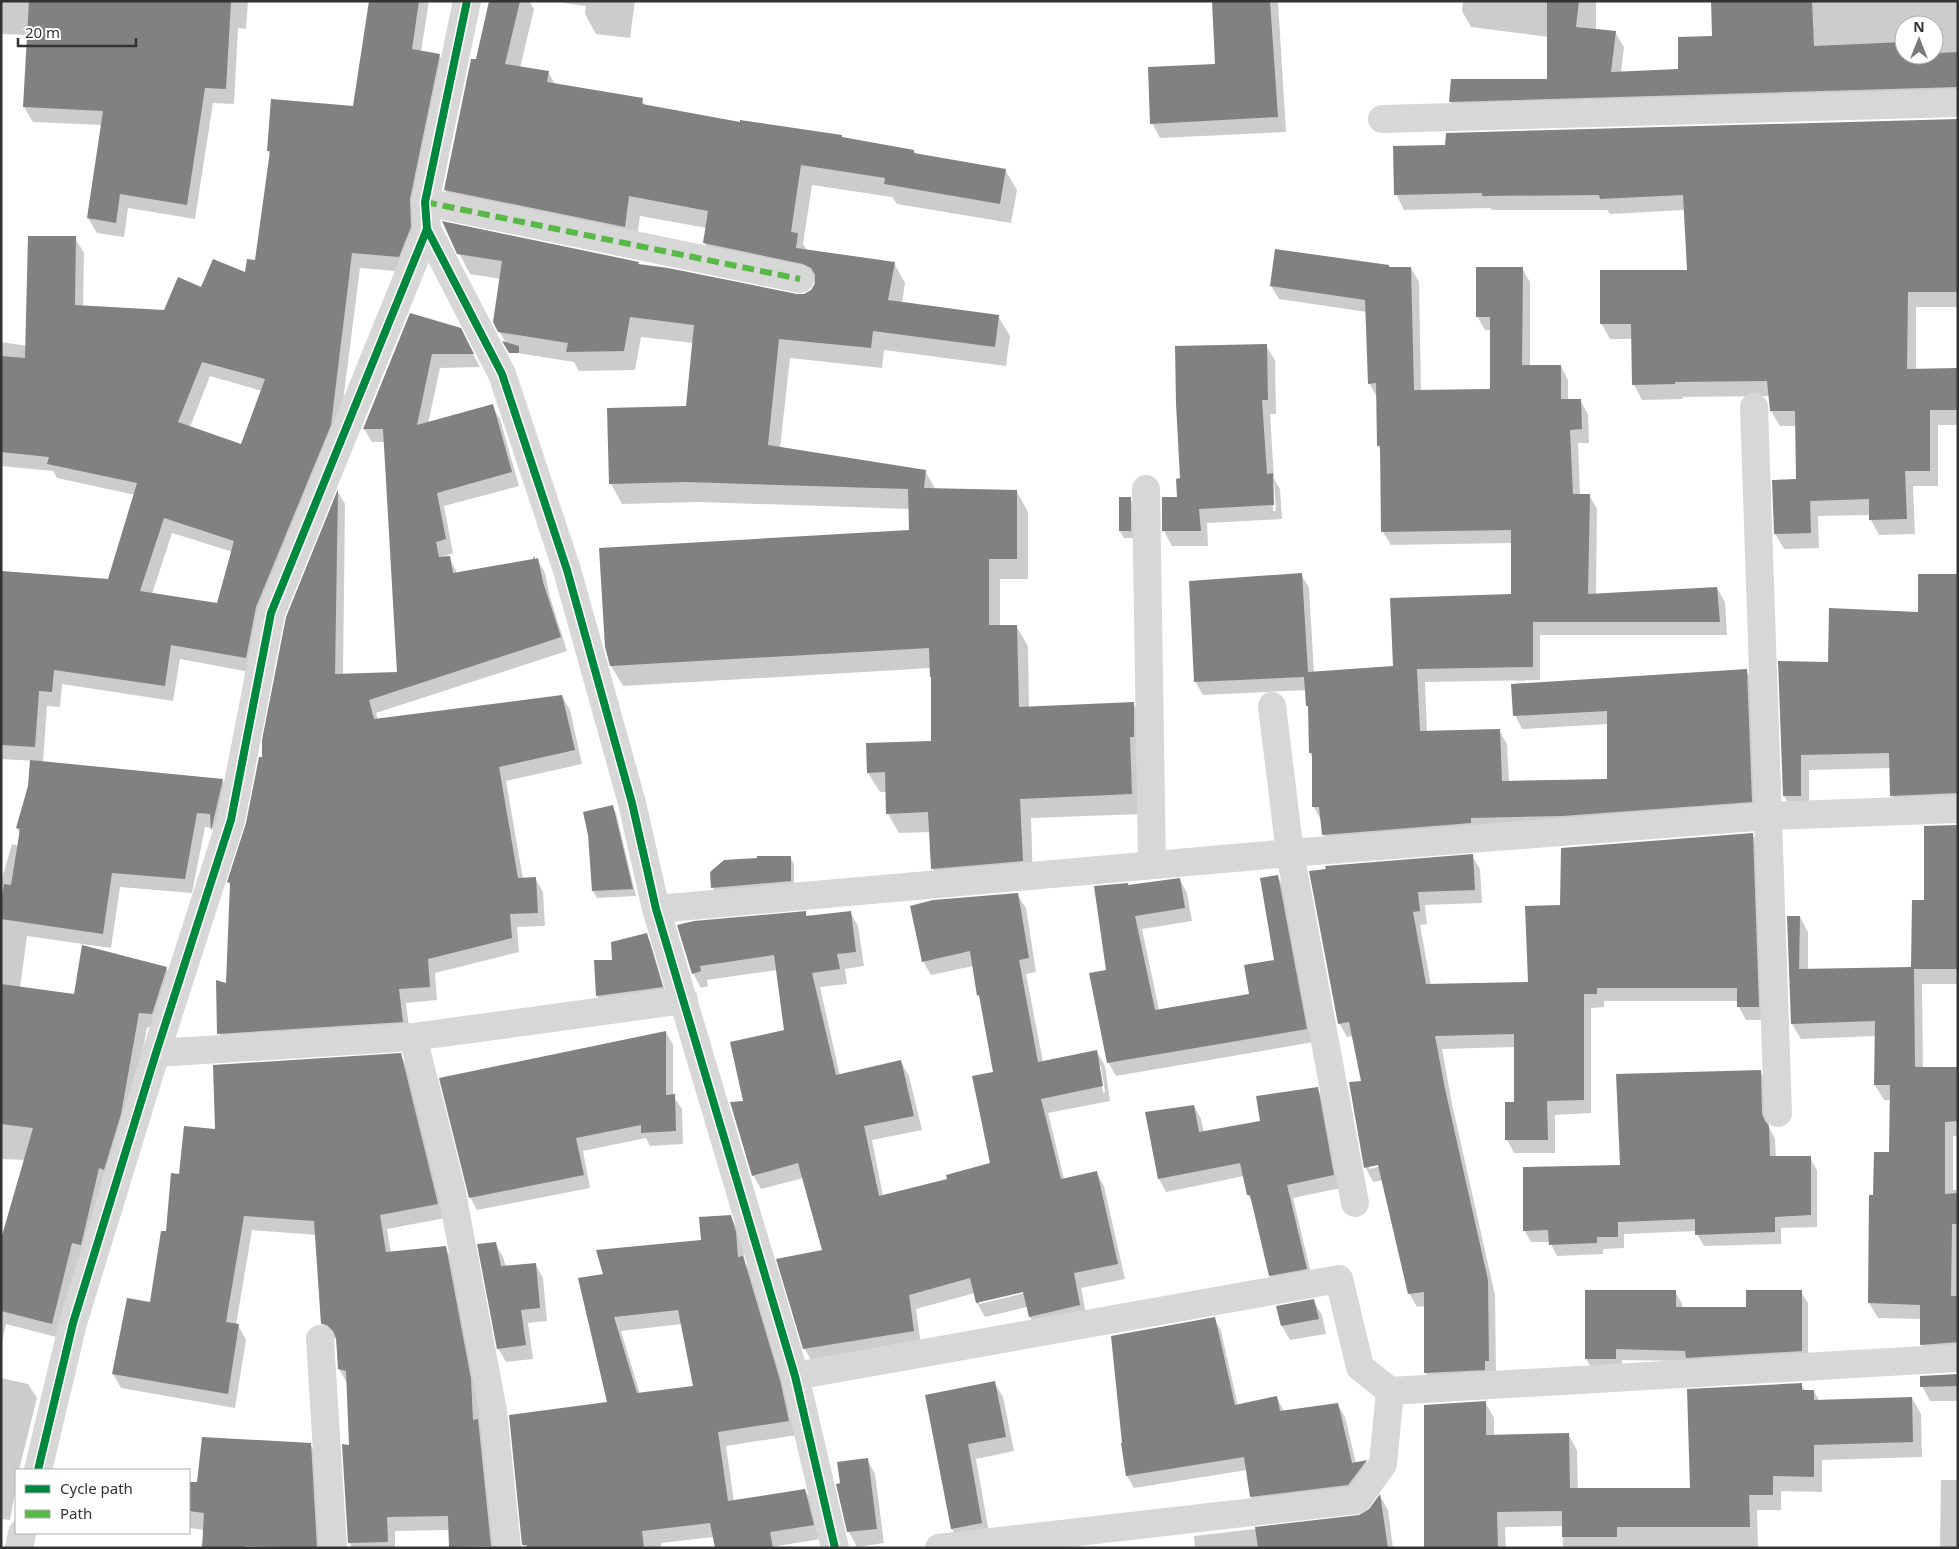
<svg xmlns="http://www.w3.org/2000/svg" width="1959" height="1549" font-family="'Noto Sans',sans-serif">
<rect width="100%" height="100%" fill="#fff"/>
<path fill="#0003" fill-rule="evenodd" d="M1,1H248L246,29L238,28L234,104L213,103L195,219L128,208L124,237L97,233L88,218L102,125L33,122L24,107L28,35L1,34Z
M370,1H429L421,52L439,55L448,70L407,272L360,268L338,441L255,673L180,659L173,701L62,684L60,707L47,706L43,763L222,780L231,794L219,843L212,828L205,827L192,893L120,887L111,948L27,936L20,988L75,996L166,968L175,983L160,1028L147,1027L128,1129L60,1338L6,1324L1,1347V1244L25,1160L1,1159V882L12,844L18,846L20,834L17,828L37,761L1,759V572L108,581L135,495L57,478L53,471L1,466V342L27,346L75,238L84,253L83,307L164,312L202,288L246,274L256,261L271,156L268,151L354,107ZM210,376L262,391L241,446L190,427ZM172,533L233,552L218,604L152,594Z
M490,1H529L534,9L520,68L548,72L555,84L642,100L646,106L741,123L842,138L914,151L916,155L1005,170L1017,190L1011,223L897,204L892,197L812,185L803,244L807,250L894,263L905,283L902,303L998,316L1010,336L1006,366L884,350L882,368L790,358L780,448L925,471L936,490L1017,492L1028,512V579H1000V627L1016,626L1028,646L1029,708L1133,703L1145,723L1143,814L1031,818L1033,881L944,889L933,869L930,832L899,833L888,814L887,792H880L868,773L932,742V680L931,668L623,686L611,666L606,647L910,531V509L700,502L622,504L611,484L687,408L693,343L641,337L635,370L579,371L574,362L511,352L499,331L501,279L470,274L459,253L638,263L639,266L797,296L805,295L812,291L816,283L716,263L705,243L707,228L640,216L636,247L456,210L445,190Z
M550,1H635L630,38L596,34L585,14L586,6Z
M1213,1H1278L1286,132L1160,138L1152,123L1216,65Z
M1463,1H1596V30L1615,32L1624,47L1621,73L1679,71L1714,38L1712,1H1958V103L1459,116L1450,101L1549,80V37L1471,27L1462,11ZM1904,25H1934V55H1904Z
M1958,120V307H1916V370H1958V425H1938V486H1913L1915,534L1879,535L1871,520L1870,515L1818,516L1819,548L1784,549L1775,534L1773,481L1797,480L1796,426H1780L1771,411L1770,396L1683,397V399L1642,400L1634,385L1633,339H1610L1601,323L1688,271L1685,210L1610,214L1607,210H1492L1490,208L1404,210L1396,194L1446,146Z
M1389,266L1390,268H1411L1419,282L1421,392L1491,390V330H1485L1477,316L1522,268L1530,282V366H1561L1568,380V400H1580L1588,414L1589,443H1578L1580,495H1589L1597,509L1596,595L1717,588L1725,602L1727,635H1540V680L1425,682L1427,732L1499,730L1507,744L1509,782L1609,780L1608,724L1522,729L1515,715L1747,671L1754,684L1759,815L1331,848L1323,834L1322,822L1314,807V760L1310,753L1309,709L1306,690L1203,695L1195,681L1301,574L1309,588L1314,673L1394,668L1512,595V543L1391,545L1383,532L1381,451L1378,446L1377,397L1369,383L1367,312L1279,299L1271,286Z
M410,315L466,341L480,367L440,368L428,424L492,406L500,419L519,486L444,506L453,553L440,558L449,557L457,573L537,559L545,573L550,597L567,651L376,713L378,720L562,696L570,710L582,764L506,781L523,879L535,878L543,892L545,926L517,927L519,952L435,973L437,1000L406,1003L410,1035L226,1047L219,1033L227,985L231,887L229,882L248,823L263,758L287,618L338,492L345,504L343,675L398,673L385,442H372L364,429Z
M1266,346L1275,360L1276,414H1270L1274,479L1280,489L1282,519L1207,523L1208,546H1172L1164,531L1178,499L1182,480ZM1272,481L1274,484L1276,511H1273Z
M1130,499L1134,506V538H1124L1120,531Z
M1958,576V808L1900,810L1892,796L1891,768L1809,770V811H1793L1784,796L1829,663L1919,613Z
M612,806L616,813L636,896L597,898L593,891L589,835Z
M1958,826V984H1922L1923,1068H1958V1136H1953V1190H1958V1358L1930,1359L1921,1344V1319L1878,1318L1869,1303L1871,1196H1875L1890,1153L1891,1100H1884L1875,1085L1876,1036L1801,1039L1792,1024L1788,917H1800L1808,932V970L1912,968Z
M1752,834L1760,848L1766,1020H1746L1739,1007V1001H1604V1007L1591,1008V1113L1555,1115V1153H1514L1507,1140L1516,1104V1047L1442,1049L1452,1104L1495,1295L1496,1375L1434,1387L1426,1373V1306L1417,1307L1409,1293L1383,1180L1373,1182L1366,1168L1350,1084L1363,1082L1353,1036L1347,1037L1339,1023L1311,872L1472,856L1480,869L1482,903L1425,905L1427,924L1420,925L1431,985L1529,983L1561,906ZM1384,1163L1385,1165L1369,1169V1166Z
M790,857L794,864V888L717,895L713,888L712,873Z
M1278,877L1285,890L1314,1042L1116,1076L1108,1062L1107,971L1129,887L1180,880L1187,893L1192,921L1142,929L1159,1010L1250,995L1276,961Z
M1017,894L1026,908L1036,972L1026,974L1043,1062L1097,1052L1105,1066L1110,1101L1048,1113L1064,1179L1096,1172L1104,1186L1125,1279L1081,1288L1087,1319L1038,1331L1030,1317L1027,1307L985,1317L977,1303L975,1293L916,1309L921,1345L813,1363L804,1348L824,1251L803,1178L761,1189L753,1175L744,1102L786,1031L777,970L707,980L708,986L701,988L693,973L679,926L805,913L808,917L850,912L858,926L864,966L845,969L847,984L820,987L840,1076L900,1061L909,1076L922,1130L872,1140L883,1196L948,1180L991,1164L995,1073L973,966L931,975L923,961ZM1099,1066H1101L1105,1092L1103,1093ZM1028,1289L1029,1292L979,1304V1301Z
M646,934L650,941L666,994L601,1002L597,995L613,961Z
M666,1032L673,1045V1096L682,1109L683,1144L650,1146L646,1138L583,1151L590,1188L477,1210L470,1197Z
M400,1055L409,1069L445,1218L387,1229L391,1253L445,1248L454,1262L479,1394L480,1424L486,1435L497,1548H450L449,1530L395,1531V1548H352L350,1543L344,1446H350L347,1383L339,1369L337,1339L331,1338L323,1323L317,1235L252,1230L236,1325H238L246,1340L235,1408L121,1388L113,1374L151,1304L180,1175L216,1131Z
M1760,1071L1767,1083L1769,1127L1775,1139L1776,1158H1810L1817,1170V1227L1781,1228V1244L1704,1246L1697,1234V1231L1624,1234V1248L1603,1249V1254L1557,1256L1550,1242H1531L1524,1230Z
M1317,1088L1324,1101L1341,1188L1293,1198L1313,1282L1278,1288L1270,1275L1254,1205L1248,1195L1244,1176L1166,1192L1159,1179L1146,1113L1194,1106L1201,1119L1204,1133L1262,1122Z
M730,1216L738,1230L743,1248L745,1262L751,1272L787,1395L797,1435L726,1446L734,1502L805,1490L813,1504L821,1539L777,1546L778,1548H716L714,1537L661,1543V1548H524L511,1416L608,1403L604,1276L703,1241ZM682,1324L694,1387L640,1394L621,1331Z
M495,1243L503,1257L506,1267L535,1264L543,1278L547,1321L528,1323L533,1359L506,1362L498,1348Z
M1675,1292L1682,1303V1308H1747L1801,1292L1808,1303V1363L1622,1360V1371L1593,1370L1586,1359Z
M1313,1301L1322,1315L1326,1334L1290,1340L1282,1326Z
M1214,1318L1221,1331L1238,1406L1277,1398L1284,1411L1338,1405L1345,1417L1356,1463L1366,1461L1373,1473L1355,1497L1258,1508L1251,1496L1247,1470L1134,1488L1127,1476Z
M1958,1375V1401H1930L1922,1386Z
M1,1378L28,1384L37,1398L19,1470H16V1487L10,1520L1,1519Z
M994,1382L1003,1397L1014,1451L976,1459L990,1538L960,1543L952,1529L926,1396Z
M1801,1384L1805,1391H1814L1820,1402L1912,1398L1921,1414L1922,1457L1822,1460V1492L1781,1491V1510H1757L1758,1548H1563V1526L1505,1527L1506,1548H1426L1485,1402L1494,1418V1436L1568,1434L1577,1450L1578,1490L1692,1489Z
M310,1444L321,1463L326,1548H203L204,1530L189,1528V1483L198,1484Z
M867,1459L875,1474L884,1543L857,1547L849,1532L838,1485L842,1484Z
M1941,1480H1958V1548H1940Z
M1380,1496L1388,1510L1393,1548H1195L1194,1536L1359,1517L1370,1510Z"/>
<path fill="#818181" fill-rule="evenodd" d="M29,1H231L226,89L205,88L187,205L120,194L116,223L87,218L103,111L23,107Z
M369,1H419L412,49L440,54L410,199L411,227L399,257L352,253L331,425L256,607L246,658L171,645L165,686L54,670L52,692L39,691L35,747L1,745V571L108,579L137,483L47,464L49,457L1,452V356L25,358L28,236H76L75,305L164,310L178,277L201,287L213,259L245,272L247,259L255,260L270,151H267L271,99L353,106ZM202,362L265,379L241,444L178,422ZM164,518L234,541L217,603L140,591Z
M489,1H520L505,64L549,71L547,82L643,98L642,104L740,122V120L842,135V137L914,150V153L1006,169L1000,204L884,184L885,178L801,165L791,232L798,233L796,248L895,262L888,300L999,315L995,347L873,331L871,348L779,339L768,445L926,470L924,488L1017,490V559H989V625H1017L1019,707L1134,702V737H1130L1132,794L1020,799L1023,861L931,869L928,812L886,814L885,772L867,773L866,743L931,741V677H930L929,648L610,666L605,647L599,548L909,530L908,489L687,482L609,484L607,408L686,406L694,325L630,317L624,351L566,352L568,343L498,332L493,322L502,261L457,254L442,221L639,262L638,264L668,268L797,294H804L811,290L815,283V275L811,268L803,264L703,243L708,211L629,196L625,227L444,190L471,59H476Z
M1212,1H1270L1278,117L1150,124L1148,67L1215,64Z
M1547,1H1579L1576,27L1616,31L1611,72L1678,69V37L1712,36L1711,1H1812L1814,46L1904,42V55H1934V41H1938L1939,53L1958,52V87L1449,102L1451,79H1547Z
M1958,119V292H1908L1907,369L1958,368V410H1930V471H1905L1907,519L1869,520V499L1810,501L1811,533L1774,534L1772,480L1796,479L1795,411H1770L1767,381L1675,382V384L1632,385L1631,324H1600V270H1687L1683,195L1600,199L1599,195L1482,196V193L1394,195L1393,146L1445,145L1446,133Z
M1275,249L1389,265V267H1411L1414,390L1490,389V317H1476V267H1523L1522,365H1561V399H1581L1582,429L1570,430L1573,494H1590L1588,594L1717,587L1720,622H1533V667L1417,669L1420,731L1500,729L1502,781L1607,779V711L1513,716L1511,684L1747,669L1752,802L1562,816L1471,818V823L1322,835L1319,807H1312V753H1309L1308,706H1306L1304,677L1194,682L1189,581L1302,573L1308,672L1393,666L1390,598L1511,594V530L1381,532L1380,446H1377L1376,383L1368,384L1365,300L1270,286Z
M410,313L461,328L474,354H432L417,425L493,404L512,472L437,493L446,539L436,542L439,557L450,556L453,573L533,559L534,556L535,559L538,558L543,582L561,637L369,700L374,719L562,695L575,750L499,767L518,878L536,877L538,913L510,914L512,938L428,959L430,987L399,989L403,1022L217,1034L216,980L226,983L230,883L227,882L246,823L259,757H262V740L286,617L338,489L335,674L397,672L383,429H363Z
M502,341L519,346V353H509Z
M1267,344L1268,400H1262L1267,474L1273,473L1274,505L1199,509L1201,531H1162V497H1177L1176,479L1180,478L1176,404L1175,346Z
M1119,497H1131V531H1119Z
M1918,574H1958V793L1890,796L1889,753L1801,755V796H1783L1778,661L1828,662L1829,608L1918,612Z
M30,760L223,779L211,831L210,814L197,813L185,879L112,873L103,934L1,919V902L4,884L11,885L20,829L16,828L28,786Z
M613,805L633,889L592,891L588,835L583,812Z
M1958,825V969H1914L1915,1067H1958V1121L1945,1122V1194L1958,1193V1224H1952L1951,1296H1958V1342L1920,1345V1305L1868,1303L1869,1195H1873L1874,1152H1889L1890,1085H1874L1875,1021L1791,1024L1787,916H1800L1799,969L1911,967L1912,900H1924V826Z
M1753,833L1759,1007H1737V988H1597V994H1584V1100L1547,1101L1548,1140H1505V1102H1514V1034L1435,1036L1445,1089L1488,1280L1489,1361H1485V1370L1424,1373V1292L1408,1294L1378,1165L1364,1168L1349,1082L1361,1081L1349,1022L1338,1024L1309,871L1326,869L1325,866L1473,854L1475,890L1418,892L1420,911L1413,912L1426,984L1528,982L1525,906L1560,905L1561,848Z
M757,856H791V881L711,888L710,872L724,860L757,858Z
M1278,875L1307,1029L1107,1063L1089,973L1106,970L1094,886L1128,883V885L1180,878L1185,908L1135,916L1155,1010L1249,994L1244,965L1274,960L1260,878Z
M1018,893L1029,958L1019,960L1038,1062L1097,1050L1103,1086L1041,1099L1061,1179L1097,1171L1118,1264L1074,1273L1080,1305L1029,1317L1023,1292L976,1303L970,1278L909,1295L914,1331L803,1349L776,1259L822,1250L798,1163L752,1176L730,1102L743,1101L730,1042L784,1030L774,955L700,966L701,971L692,974L677,925L694,921L806,911V916L851,911L856,952L837,954L840,969L812,973L836,1075L901,1060L914,1116L864,1126L879,1196L947,1179L946,1175L990,1163L972,1076L993,1072L979,995L977,996L970,951L922,962L910,906L933,900Z
M647,933L663,987L596,996L594,960H612L611,942Z
M82,945L167,967L152,1014L139,1013L121,1114L104,1170L99,1168L81,1245L72,1243L52,1324L1,1311V1239L33,1128L1,1124V984L74,994Z
M666,1031V1095L675,1094L676,1131L641,1133V1125L576,1138L584,1175L469,1198L439,1078Z
M401,1053L438,1204L380,1215L386,1252L446,1246L471,1379L473,1420L478,1419L491,1546L449,1547L448,1516L387,1517L388,1542L348,1543L342,1444L349,1445L346,1371L338,1369L336,1338L333,1331L327,1325L321,1324L314,1221L244,1216L226,1322L239,1324L228,1394L112,1374L127,1298L150,1302L161,1231H166L171,1173L179,1174L184,1126L215,1129L213,1065Z
M1761,1070L1762,1114L1765,1121L1769,1126L1770,1156H1811V1215L1775,1217V1232L1695,1235V1219L1618,1222V1237H1597V1243L1549,1245L1548,1230L1523,1231V1167L1620,1165L1616,1074Z
M1318,1087L1334,1175L1287,1185L1307,1269L1269,1276L1250,1195H1247L1240,1163L1158,1179L1145,1112L1194,1105L1199,1132L1260,1121L1256,1096Z
M731,1215L736,1232L738,1257L743,1256L780,1380L789,1421L718,1432L728,1501L805,1489L814,1525L770,1532L773,1548H715L710,1523L642,1531L644,1548H527V1545H522L509,1415L607,1402L578,1278L603,1274L596,1250L701,1240L699,1217ZM678,1310L693,1386L637,1393L614,1317Z
M496,1242L501,1266L536,1263L540,1308L521,1310L526,1345L497,1349L477,1244Z
M1585,1290H1676V1307H1746V1290H1802V1351L1686,1358L1685,1351L1616,1349V1359H1585Z
M1314,1299L1319,1319L1281,1326L1276,1306Z
M1215,1317L1235,1405L1277,1396L1280,1411L1338,1403L1352,1463L1367,1460L1348,1485L1250,1497L1244,1457L1126,1476L1121,1443H1122L1111,1336Z
M1958,1374V1386L1920,1387V1376Z
M995,1381L1006,1437L968,1444L982,1523L951,1529L925,1395Z
M1802,1383V1390H1814V1400L1912,1397L1913,1442L1814,1445V1477L1773,1476V1495H1749L1750,1527H1617V1537H1562V1511L1497,1512L1498,1548H1424V1405L1486,1401V1435L1569,1433L1570,1488H1690L1687,1389Z
M202,1437L311,1443L317,1548L245,1546V1548H202L204,1513L189,1511V1482H197Z
M868,1458L877,1529L847,1532L836,1484L840,1483L837,1462Z
M1380,1494L1388,1548H1258L1255,1527L1359,1515L1369,1509Z"/>
<g fill="none" stroke-linecap="round" stroke-linejoin="round">
<path stroke="#d7d7d7" stroke-width="28" d="M1382,119L1958,103
M425,202L800,279
M427,229L502,374L567,570L632,803L656,909L795,1376L835,1548
M1754,407L1778,1113
M1146,489L1152,865
M1272,706L1290,853L1355,1203
M656,909L1290,853L1768,816L1958,809
M413,1037L452,1193L493,1411L507,1548
M156,1053L413,1037L684,1000
M320,1339L333,1548
M795,1376L1339,1279L1360,1367L1390,1391L1958,1358
M38,1470L73,1323L156,1053L231,820L271,613L427,229L425,202L467,1
M19,1548L22,1533
M939,1548L1357,1500L1383,1464L1390,1391"/>
<path stroke="#58b947" stroke-width="6" stroke-dasharray="12 6" stroke-linecap="butt" d="M425,202L800,279"/>
<defs>
<path id="cycleway" d="M427,229L502,374L567,570L632,803L656,909L795,1376L835,1548
M38,1470L73,1323L156,1053L231,820L271,613L427,229L425,202L467,1"/>
</defs>
<use href="#cycleway" stroke="#fff" stroke-width="11"/>
<use href="#cycleway" stroke="#00873e" stroke-width="8"/>
</g>
<rect width="1959" height="1549" fill="none" stroke="#333333" stroke-width="5"/>
<rect x="15" y="1469" width="175" height="65" fill="#ffffff" stroke="#adadad"/>
<rect x="25" y="1485" width="25" height="8" fill="#00873e" stroke="#adadad"/>
<text x="60" y="1494" font-size="15" fill="#333333">Cycle path</text>
<rect x="25" y="1510" width="25" height="8" fill="#58b947" stroke="#adadad"/>
<text x="60" y="1519" font-size="15" fill="#333333">Path</text>
<g transform="translate(1919 40)"><circle r="24" fill="#ffffff" stroke="#adadad"/>
<path d="M0-4L9 19L0 12L-9 19Z" fill="#7a7a7a"/>
<text y="-8" font-size="14" font-weight="bold" text-anchor="middle" fill="#333333">N</text>
</g>
<path d="M18 38v8h118v-8" fill="none" stroke="#333333" stroke-width="2.5"/>
<text x="25" y="38" font-size="15" fill="#333333" stroke="#ffffff" stroke-width="4" paint-order="stroke">20 m</text>
</svg>
